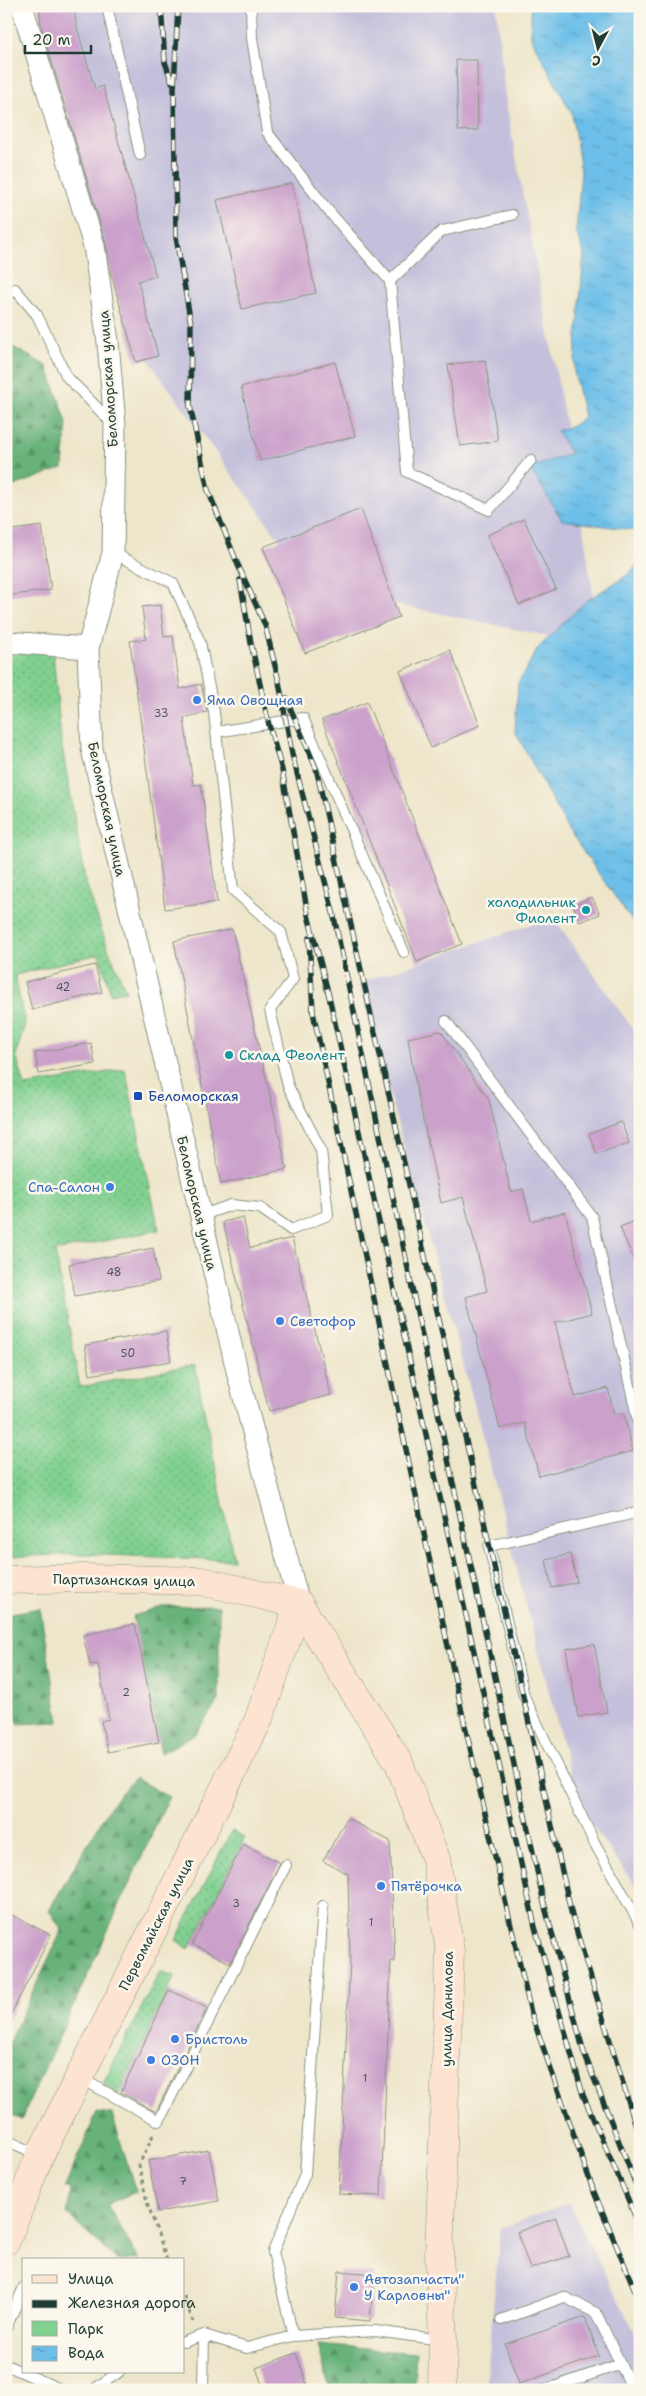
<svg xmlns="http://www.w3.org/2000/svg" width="646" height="2396" font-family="'Shantell Sans',sans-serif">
<defs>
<pattern id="green-dots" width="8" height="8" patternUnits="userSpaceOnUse" patternTransform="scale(1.25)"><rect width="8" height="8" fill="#80d090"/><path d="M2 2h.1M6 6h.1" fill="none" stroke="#68aa76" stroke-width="1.8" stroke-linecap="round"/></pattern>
<pattern id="forest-firs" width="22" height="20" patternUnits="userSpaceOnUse" patternTransform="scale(1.25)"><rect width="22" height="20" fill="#68b27a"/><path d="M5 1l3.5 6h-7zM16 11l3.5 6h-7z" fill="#559265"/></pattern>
<pattern id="water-ripples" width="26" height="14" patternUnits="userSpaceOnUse" patternTransform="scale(1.25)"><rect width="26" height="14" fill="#6dbfe9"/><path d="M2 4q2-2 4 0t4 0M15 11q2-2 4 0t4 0" fill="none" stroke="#599cbe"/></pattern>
</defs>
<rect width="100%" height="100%" fill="#fbf7ec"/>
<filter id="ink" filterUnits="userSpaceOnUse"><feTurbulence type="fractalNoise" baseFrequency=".02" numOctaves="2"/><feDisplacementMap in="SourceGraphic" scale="10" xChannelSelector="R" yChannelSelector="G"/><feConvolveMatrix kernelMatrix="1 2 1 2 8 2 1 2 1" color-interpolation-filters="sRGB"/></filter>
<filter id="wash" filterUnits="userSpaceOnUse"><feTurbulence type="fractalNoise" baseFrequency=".0096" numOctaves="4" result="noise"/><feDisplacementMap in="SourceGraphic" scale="20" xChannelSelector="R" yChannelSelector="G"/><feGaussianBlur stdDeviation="1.12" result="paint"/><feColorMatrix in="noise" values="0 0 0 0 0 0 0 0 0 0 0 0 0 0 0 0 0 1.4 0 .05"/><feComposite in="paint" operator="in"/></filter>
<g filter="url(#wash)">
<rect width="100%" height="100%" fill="#eee6ca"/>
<path fill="#c4c0db" d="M54,6H496L506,103L575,474L601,647L315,588L127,331L73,138Z
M553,917L640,1039V1892L579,1808L472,1396L359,983Z
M569,2204L640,2342V2390H486L500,2228Z"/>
<path fill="url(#green-dots)" stroke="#508662" d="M6,651L53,653L61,740L85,880L107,946L126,991L111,994L99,954L15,975L25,1024L16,1055L25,1086L125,1069L159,1230L55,1251L80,1387L195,1365L234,1560L81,1554L6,1557Z
M232,1830L245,1838L189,1949L176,1940Z
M160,1971L175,1976L118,2095L103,2083Z"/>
<path fill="url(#forest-firs)" stroke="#447857" d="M6,343L47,366L67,422L63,468L6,489Z
M219,1606V1700L195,1734L161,1753L133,1616L163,1607Z
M40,1608L59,1722L18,1724L6,1681V1614Z
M135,1778L169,1797L21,2120L6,2112V2048L62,1930L49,1910L112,1803Z
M97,2112L112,2114L136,2192L107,2204L139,2260L116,2259L67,2214L71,2190L65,2187Z
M318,2345L416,2353L414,2390H330Z"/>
<path fill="url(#water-ripples)" stroke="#467e8e" d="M531,6H640V531L562,520L530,468L571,453L557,431L572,426L584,417L574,372L584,253L576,231L581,172L572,114L531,38Z
M640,561V932L568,830L515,731L518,683L538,648L586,601L629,574Z"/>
<g id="blocks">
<path fill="#cba0cb" d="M39,6H74L76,24L95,89L103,86L156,276L138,281L158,356L136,362L111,274L106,243L41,26Z
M456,60H477L478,130L458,131Z
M292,183L316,293L242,309L217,200Z
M485,360L498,441L460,446L448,365Z
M335,362L355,436L260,461L241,387Z
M361,509L399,617L305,653L263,547Z
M524,519L556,589L519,605L487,535Z
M42,526L51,590L6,596V531Z
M160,605L164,637L173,636L180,689L201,684L207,712L184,718L193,785L201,784L217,902L165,909L130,641L146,639L142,607Z
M450,650L480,725L431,748L400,671Z
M367,702L462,944L417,962L322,720Z
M592,897L600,914L580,922L573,905Z
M232,929L287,1169L221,1184L174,941Z
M95,965L102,992L32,1010L25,982Z
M441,1031L489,1100L511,1192L523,1189L531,1221L565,1212L592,1313L555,1323L575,1397L608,1388L614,1414L623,1412L633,1451L539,1476L525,1423L500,1429L466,1297L487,1291L463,1197L441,1203L416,1087L408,1038Z
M91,1043L95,1064L39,1074L35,1053Z
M621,1122L629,1143L597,1154L589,1134Z
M243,1217L250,1248L292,1238L331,1395L269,1411L223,1222Z
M640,1219V1273H639L620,1227Z
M153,1248L159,1281L75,1296L69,1264Z
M166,1331L171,1361L90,1375L85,1345Z
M570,1554L577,1582L552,1588L546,1560Z
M135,1624L159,1742L108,1752L101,1721L109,1719L98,1664L90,1665L83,1635Z
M594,1644L607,1712L578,1717L566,1649Z
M347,1818L390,1841L395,1962L391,1961L381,2196L339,2194L350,1959L348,1874L323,1861Z
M243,1844L280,1863L230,1963L192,1944Z
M6,1912L51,1935L6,2024Z
M169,1990L207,2008L156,2112L121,2092Z
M209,2150L219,2201L158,2212L148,2161Z
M556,2218L569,2256L530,2269L517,2232Z
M339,2271L374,2274L370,2321L335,2318Z
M585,2317L599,2356L519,2384L505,2344Z
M296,2353L309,2390H264L256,2368Z"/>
</g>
</g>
<g filter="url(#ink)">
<use href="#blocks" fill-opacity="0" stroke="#86927f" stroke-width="1"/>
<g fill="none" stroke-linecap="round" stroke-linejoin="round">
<defs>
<path id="service" d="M107,6L140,155
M251,6L252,38L267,132L326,208L390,281L407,472L489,510L531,460
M390,281L442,231L512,215
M6,297L15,289L37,315L67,377L112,423
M113,553L173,583L200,642L214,712L233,890L281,932L293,979L270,1010L288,1086L321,1150L328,1215L291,1230L260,1208L231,1205L200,1216
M216,732L303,718L404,952
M446,1021L592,1217L640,1430
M640,1512L489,1546L524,1696L594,1842L640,1924
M80,2078L159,2121L286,1865
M6,2140L39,2155
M501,2320L564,2297L596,2313L633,2390
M6,2328L24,2287
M293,2336L273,2252L305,2174L323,1906
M184,2342L204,2335L247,2348L293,2336L375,2331L442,2340
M6,2365L62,2390
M93,2390L119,2372
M203,2390L204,2335
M545,2390L621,2364"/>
<path id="minor" d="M22,6L94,246L108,342L115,425L113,553L88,648L92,749L238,1375L299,1604
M6,642L88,648"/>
<path id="secondary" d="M6,1580L84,1578L201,1581L299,1604
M299,1604L399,1763L436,1859L450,1952L439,2255L443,2340L442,2390
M6,2241L40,2155L258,1721L299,1604"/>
</defs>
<use href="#service" stroke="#86927f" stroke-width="12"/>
<use href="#minor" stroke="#86927f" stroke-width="23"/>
<use href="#secondary" stroke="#86927f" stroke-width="29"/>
<path stroke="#86927f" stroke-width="3" stroke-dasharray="4 4" stroke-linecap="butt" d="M153,2135L139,2165L147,2202L167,2260
M184,2296L193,2322"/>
<use href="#service" stroke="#fff" stroke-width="10"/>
<use href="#minor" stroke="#fff" stroke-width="21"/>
<use href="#secondary" stroke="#fde4d1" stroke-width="28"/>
<defs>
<path id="rail" d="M161,6L165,62L172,82
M178,6L174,88L176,237L191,324L190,406L208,490L238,565L265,625L279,682L292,754L333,912L453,1483L544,1903L584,2053L640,2195
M240,580L251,643L269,725L282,770L308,915L329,996L535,1927L583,2095L640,2227
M286,698L316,768L572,1916L640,2139
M309,938L313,1012L463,1717L531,2013L594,2192L640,2302"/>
</defs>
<use href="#rail" stroke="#1f3d34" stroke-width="5.5"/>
<use href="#rail" stroke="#fbf7ec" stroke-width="4" stroke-dasharray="11" stroke-linecap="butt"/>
</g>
</g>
<g fill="#3f7fe0" stroke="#fbf7ec" stroke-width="2">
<circle cx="197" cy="700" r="5"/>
<circle cx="110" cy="1187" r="5"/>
<circle cx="280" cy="1321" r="5"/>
<circle cx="381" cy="1886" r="5"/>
<circle cx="175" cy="2039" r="5"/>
<circle cx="151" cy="2060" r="5"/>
<circle cx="354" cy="2287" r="5"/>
</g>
<g fill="#0f9aa8" stroke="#fbf7ec" stroke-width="2">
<circle cx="586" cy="910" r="5"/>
<circle cx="229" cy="1055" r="5"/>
</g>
<rect fill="#1a4fb4" stroke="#fbf7ec" stroke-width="2" x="133" y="1091" width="10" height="10" rx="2.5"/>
<g text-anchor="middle" stroke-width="5" stroke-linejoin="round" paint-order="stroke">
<g font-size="11" fill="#4a565a">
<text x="161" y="717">33</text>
<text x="63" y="991">42</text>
<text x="114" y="1276">48</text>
<text x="128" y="1357">50</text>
<text x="126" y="1696">2</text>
<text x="236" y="1907">3</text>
<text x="371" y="1926">1</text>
<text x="365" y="2082">1</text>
<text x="183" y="2185">7</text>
</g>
<g font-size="14" fill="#1f3d34" stroke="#fbf7ec">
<text transform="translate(108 379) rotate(-94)" y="5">Беломорская улица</text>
<text transform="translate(107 809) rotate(78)" y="5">Беломорская улица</text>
<text transform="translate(197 1203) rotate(77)" y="5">Беломорская улица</text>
<text transform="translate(124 1580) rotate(1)" y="5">Партизанская улица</text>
<text transform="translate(156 1924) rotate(-63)" y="5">Первомайская улица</text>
<text transform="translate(447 2009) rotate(-89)" y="5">улица Данилова</text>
</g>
<g font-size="14" fill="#366cbe" stroke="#fbf7ec" text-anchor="start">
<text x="207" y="705">Яма Овощная</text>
<text x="100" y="1192" text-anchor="end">Спа-Салон</text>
<text x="290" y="1326">Светофор</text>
<text x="391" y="1891">Пятёрочка</text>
<text x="185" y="2044">Бристоль</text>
<text x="161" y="2065">ОЗОН</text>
<text x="364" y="2284">Автозапчасти"<tspan x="364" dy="16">У Карловны"</tspan></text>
</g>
<g font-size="14" fill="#0d838f" stroke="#fbf7ec" text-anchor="end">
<text x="576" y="907">холодильник<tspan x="576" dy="16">Фиолент</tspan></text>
<text x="239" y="1060" text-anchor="start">Склад Феолент</text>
</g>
<g font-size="14" fill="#164399" stroke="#fbf7ec" text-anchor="start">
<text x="148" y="1101">Беломорская</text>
</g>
</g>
<rect width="646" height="2396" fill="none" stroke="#fbf7ec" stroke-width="25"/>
<rect x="22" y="2258" width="162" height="115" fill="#fbf7ec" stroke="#a3ada2"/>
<rect x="32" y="2275" width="25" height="8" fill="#fde4d1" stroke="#a3ada2"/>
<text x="68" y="2284" font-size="15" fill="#1f3d34">Улица</text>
<rect x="32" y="2300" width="25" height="8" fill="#1f3d34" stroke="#a3ada2"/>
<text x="68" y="2308" font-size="15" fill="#1f3d34">Железная дорога</text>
<rect x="32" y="2321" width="25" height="15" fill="#80d090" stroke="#a3ada2"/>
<text x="68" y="2334" font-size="15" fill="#1f3d34">Парк</text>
<rect x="32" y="2346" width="25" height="15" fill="url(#water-ripples)" stroke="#a3ada2"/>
<text x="68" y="2358" font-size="15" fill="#1f3d34">Вода</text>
<g transform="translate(598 48) rotate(187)" stroke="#fbf7ec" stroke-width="4" paint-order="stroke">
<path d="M0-4L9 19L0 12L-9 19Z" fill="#1f3d34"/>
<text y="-8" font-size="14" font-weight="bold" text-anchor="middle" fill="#1f3d34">С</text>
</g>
<path d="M25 45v8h66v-8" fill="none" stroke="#1f3d34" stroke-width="2.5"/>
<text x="32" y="45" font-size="15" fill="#1f3d34" stroke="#fbf7ec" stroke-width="4" paint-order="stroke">20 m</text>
</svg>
